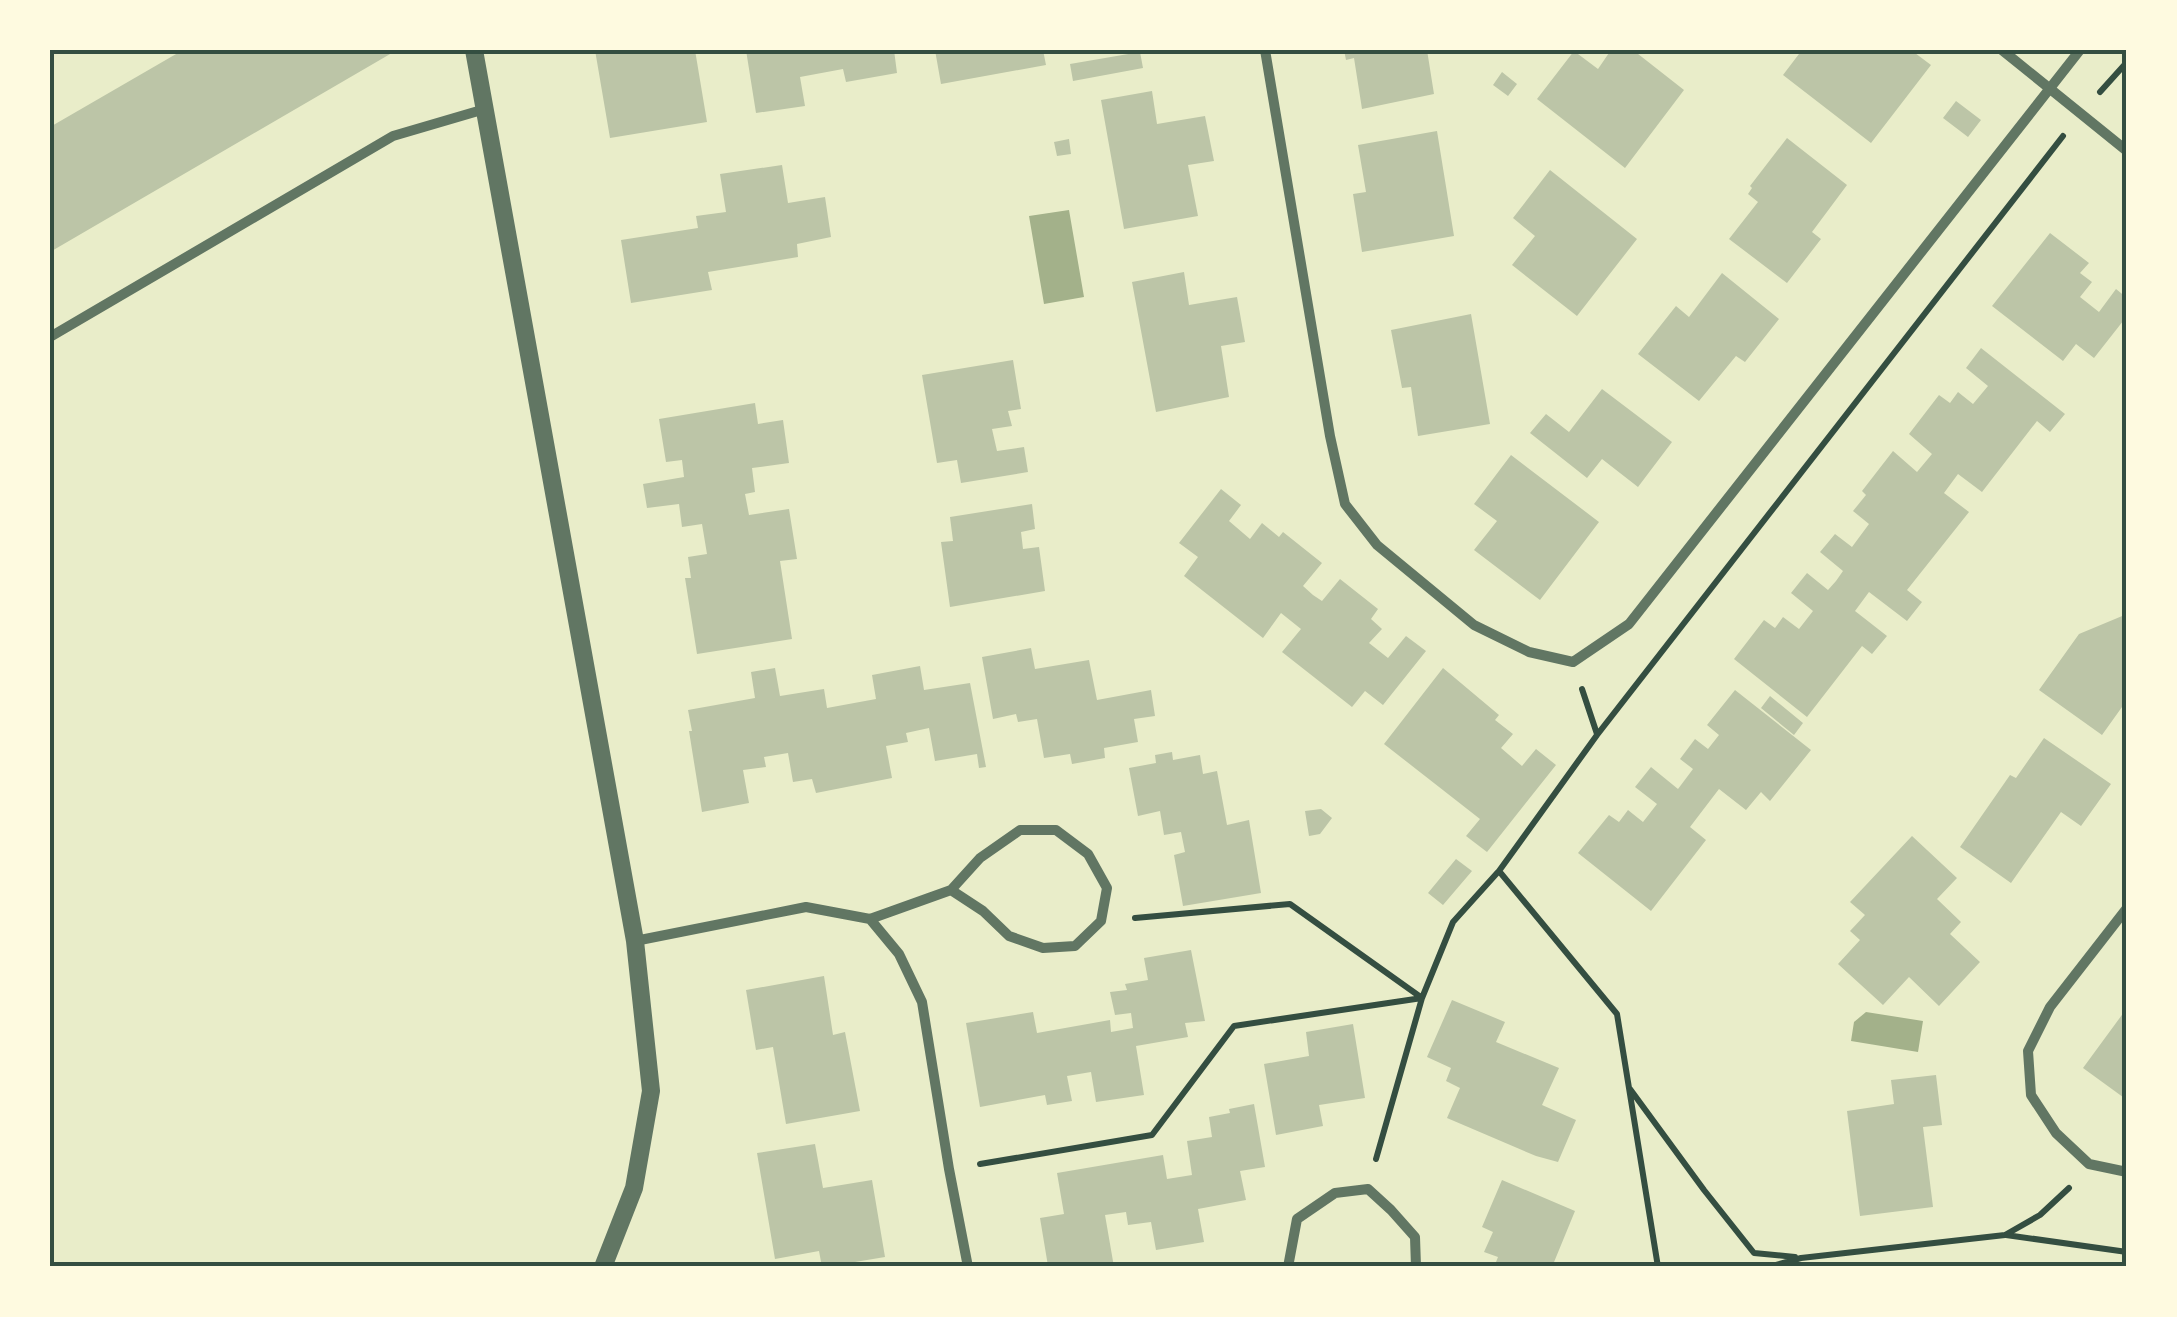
<svg xmlns="http://www.w3.org/2000/svg" width="2177" height="1317" font-family="'Sofia Sans Condensed',sans-serif">
<rect width="100%" height="100%" fill="#e9edc9"/>
<path fill="#a3b18a" d="M1069,210L1084,297L1044,304L1029,216Z
M1866,1012L1923,1021L1918,1052L1851,1041L1854,1022Z"/>
<path fill="#bcc5a7" d="M183,50H397L50,252V127Z
M595,50H695L707,122L610,138Z
M746,50H894L897,73L846,82L843,69L800,77L805,106L756,113Z
M935,50H1043L1046,65L941,84Z
M1344,50H1427L1434,94L1362,109L1354,58L1346,60Z
M1611,50H1633L1684,90L1625,168L1537,99L1574,51L1598,69Z
M1802,50H1911L1931,65L1871,143L1783,75Z
M1140,52L1143,68L1073,81L1070,64Z
M1502,72L1517,84L1508,96L1493,85Z
M1152,91L1157,124L1205,116L1214,161L1188,165L1198,216L1124,229L1101,100Z
M1956,101L1981,120L1968,137L1943,118Z
M1437,131L1454,236L1362,252L1353,194L1366,192L1358,145Z
M1787,138L1847,185L1812,232L1821,239L1787,283L1729,239L1758,202L1748,194L1752,188L1750,186Z
M1069,139L1071,154L1057,156L1054,142Z
M782,165L788,203L825,197L831,237L797,244L798,257L708,272L712,290L631,303L621,240L698,228L696,216L726,212L720,174Z
M1550,170L1637,239L1577,316L1512,265L1535,236L1513,218Z
M2050,233L2089,263L2080,273L2092,282L2080,297L2099,312L2116,289L2127,298V316L2094,358L2076,344L2063,361L1992,306Z
M1184,272L1189,305L1237,297L1245,342L1221,346L1229,397L1156,412L1132,282Z
M1722,273L1779,319L1745,362L1736,356L1699,401L1638,354L1676,306L1689,317Z
M1471,314L1490,424L1418,436L1411,387L1402,388L1391,330Z
M1981,348L2065,414L2050,432L2037,421L1982,492L1958,474L1944,493L1969,512L1907,590L1922,602L1907,621L1869,592L1855,611L1887,636L1872,654L1862,646L1807,717L1734,659L1764,620L1775,628L1783,617L1799,629L1813,611L1791,593L1807,573L1828,590L1836,581L1843,571L1820,552L1835,534L1852,547L1869,524L1853,511L1866,495L1862,491L1893,451L1917,472L1932,454L1909,434L1939,395L1950,403L1958,392L1973,404L1988,386L1966,368Z
M1013,360L1021,409L1008,411L1012,426L992,429L997,451L1024,447L1028,472L961,483L957,460L937,463L922,375Z
M1602,389L1672,442L1638,487L1602,459L1587,478L1530,433L1546,414L1569,432Z
M755,403L758,424L783,420L789,463L752,468L755,492L745,494L749,515L789,509L797,559L780,561L792,639L697,654L685,578H691L688,557L707,554L702,524L682,527L679,504L647,508L643,484L684,477L682,460L666,462L659,419Z
M1511,455L1599,522L1540,600L1474,550L1497,521L1474,504Z
M1221,489L1241,505L1229,521L1250,539L1262,523L1279,537L1283,532L1322,563L1303,586L1313,595L1322,601L1340,579L1378,609L1371,619L1382,629L1369,643L1388,658L1406,636L1426,651L1383,705L1365,691L1352,707L1282,652L1301,629L1281,613L1263,638L1184,576L1198,557L1179,543Z
M1032,504L1035,529L1021,532L1023,549L1039,547L1045,591L950,607L941,542L953,541L950,517Z
M2127,614V700L2102,735L2039,690L2079,634Z
M1031,648L1035,669L1089,660L1097,700L1151,690L1155,716L1134,719L1138,742L1104,748L1105,758L1072,764L1070,754L1044,758L1037,719L1018,722L1016,714L993,719L982,657Z
M920,666L924,690L970,683L986,767L979,768L977,754L935,761L929,728L906,733L908,742L886,746L892,778L816,793L812,779L793,782L788,753L764,757L766,767L743,770L749,803L702,812L689,731H692L688,710L755,698L751,672L775,668L780,696L824,689L827,708L876,699L872,675Z
M1443,668L1499,715L1495,720L1513,734L1501,748L1522,766L1536,749L1556,765L1487,852L1466,836L1480,819L1384,744Z
M1735,690L1811,750L1770,801L1761,792L1746,810L1719,789L1690,827L1706,840L1651,911L1578,853L1609,815L1619,822L1628,810L1643,822L1657,804L1635,787L1651,767L1678,789L1693,769L1680,759L1695,739L1708,749L1719,735L1707,725Z
M1770,696L1803,723L1794,735L1761,708Z
M2044,738L2111,784L2081,826L2061,812L2011,883L1960,847L2010,775L2016,778Z
M1172,752L1173,760L1200,755L1203,774L1217,771L1227,825L1249,820L1261,893L1183,906L1174,855L1185,852L1181,832L1164,835L1160,811L1138,816L1129,768L1156,763L1155,755Z
M1321,809L1332,818L1320,834L1309,836L1305,811Z
M1912,836L1957,878L1937,899L1961,922L1950,934L1980,962L1939,1006L1909,977L1883,1005L1838,964L1860,940L1850,931L1865,915L1850,902Z
M1456,859L1472,871L1443,905L1428,893Z
M1191,950L1205,1021L1185,1023L1188,1037L1136,1046L1144,1095L1096,1102L1091,1072L1067,1076L1072,1101L1047,1105L1045,1095L980,1107L966,1023L1033,1012L1037,1033L1110,1020L1111,1032L1133,1028L1131,1013L1115,1015L1110,992L1127,990L1125,984L1148,980L1144,958Z
M824,976L833,1035L845,1032L860,1111L786,1124L773,1047L756,1050L746,990Z
M1452,1000L1505,1022L1496,1042L1559,1068L1542,1105L1576,1120L1558,1162L1536,1156L1447,1118L1460,1088L1446,1081L1451,1068L1427,1057Z
M2127,1008V1100L2083,1068Z
M1353,1024L1365,1098L1319,1105L1323,1126L1276,1135L1264,1064L1309,1056L1306,1032Z
M1936,1075L1942,1125L1923,1127L1933,1207L1860,1216L1847,1111L1894,1104L1891,1080Z
M1254,1104L1265,1167L1240,1171L1246,1200L1198,1209L1204,1242L1156,1250L1151,1222L1128,1225L1126,1212L1105,1215L1114,1267H1073V1263L1048,1266L1040,1218L1064,1214L1057,1173L1163,1155L1167,1179L1192,1175L1187,1141L1212,1137L1209,1117L1230,1113L1229,1109Z
M815,1144L823,1188L872,1180L885,1257L825,1267H822L819,1251L775,1259L757,1153Z
M1502,1180L1575,1211L1552,1267H1494L1498,1257L1484,1252L1493,1232L1482,1227Z"/>
<g fill="none" stroke-linecap="round" stroke-linejoin="round">
<path stroke="#344e41" stroke-width="6" d="M2100,92L2127,62
M1582,689L1597,734
M1630,1089L1704,1190L1754,1253L1795,1257
M1376,1159L1422,998L1453,922L1498,872
M980,1164L1152,1135L1234,1026L1422,998L1290,904L1135,918
M2006,1235L2127,1252
M1658,1267L1617,1014L1499,871L1597,735L2063,136
M1769,1267L1801,1258L2005,1235L2040,1215L2069,1188"/>
<path stroke="#617663" stroke-width="10" d="M1265,50L1330,436L1345,504L1377,545L1474,625L1529,652L1573,662L1629,624L2080,50
M2002,50L2127,151
M50,337L393,136L485,109
M2127,908L2050,1007L2028,1051L2031,1095L2056,1133L2089,1164L2127,1172
M870,919L951,890L983,911L1009,936L1043,948L1075,946L1101,921L1107,888L1088,854L1056,830H1020L980,858L951,890
M635,941L806,907L870,919L899,954L922,1002L949,1169L968,1267
M1288,1267L1297,1219L1335,1193L1368,1189L1391,1210L1415,1237L1416,1267"/>
<path stroke="#617663" stroke-width="18" d="M474,50L635,941L651,1091L634,1188L603,1267"/>
</g>
<rect width="2177" height="1317" fill="none" stroke="#fefae0" stroke-width="105"/>
<rect x="52" y="52" width="2072" height="1212" fill="none" stroke="#344e41" stroke-width="4"/>
</svg>
